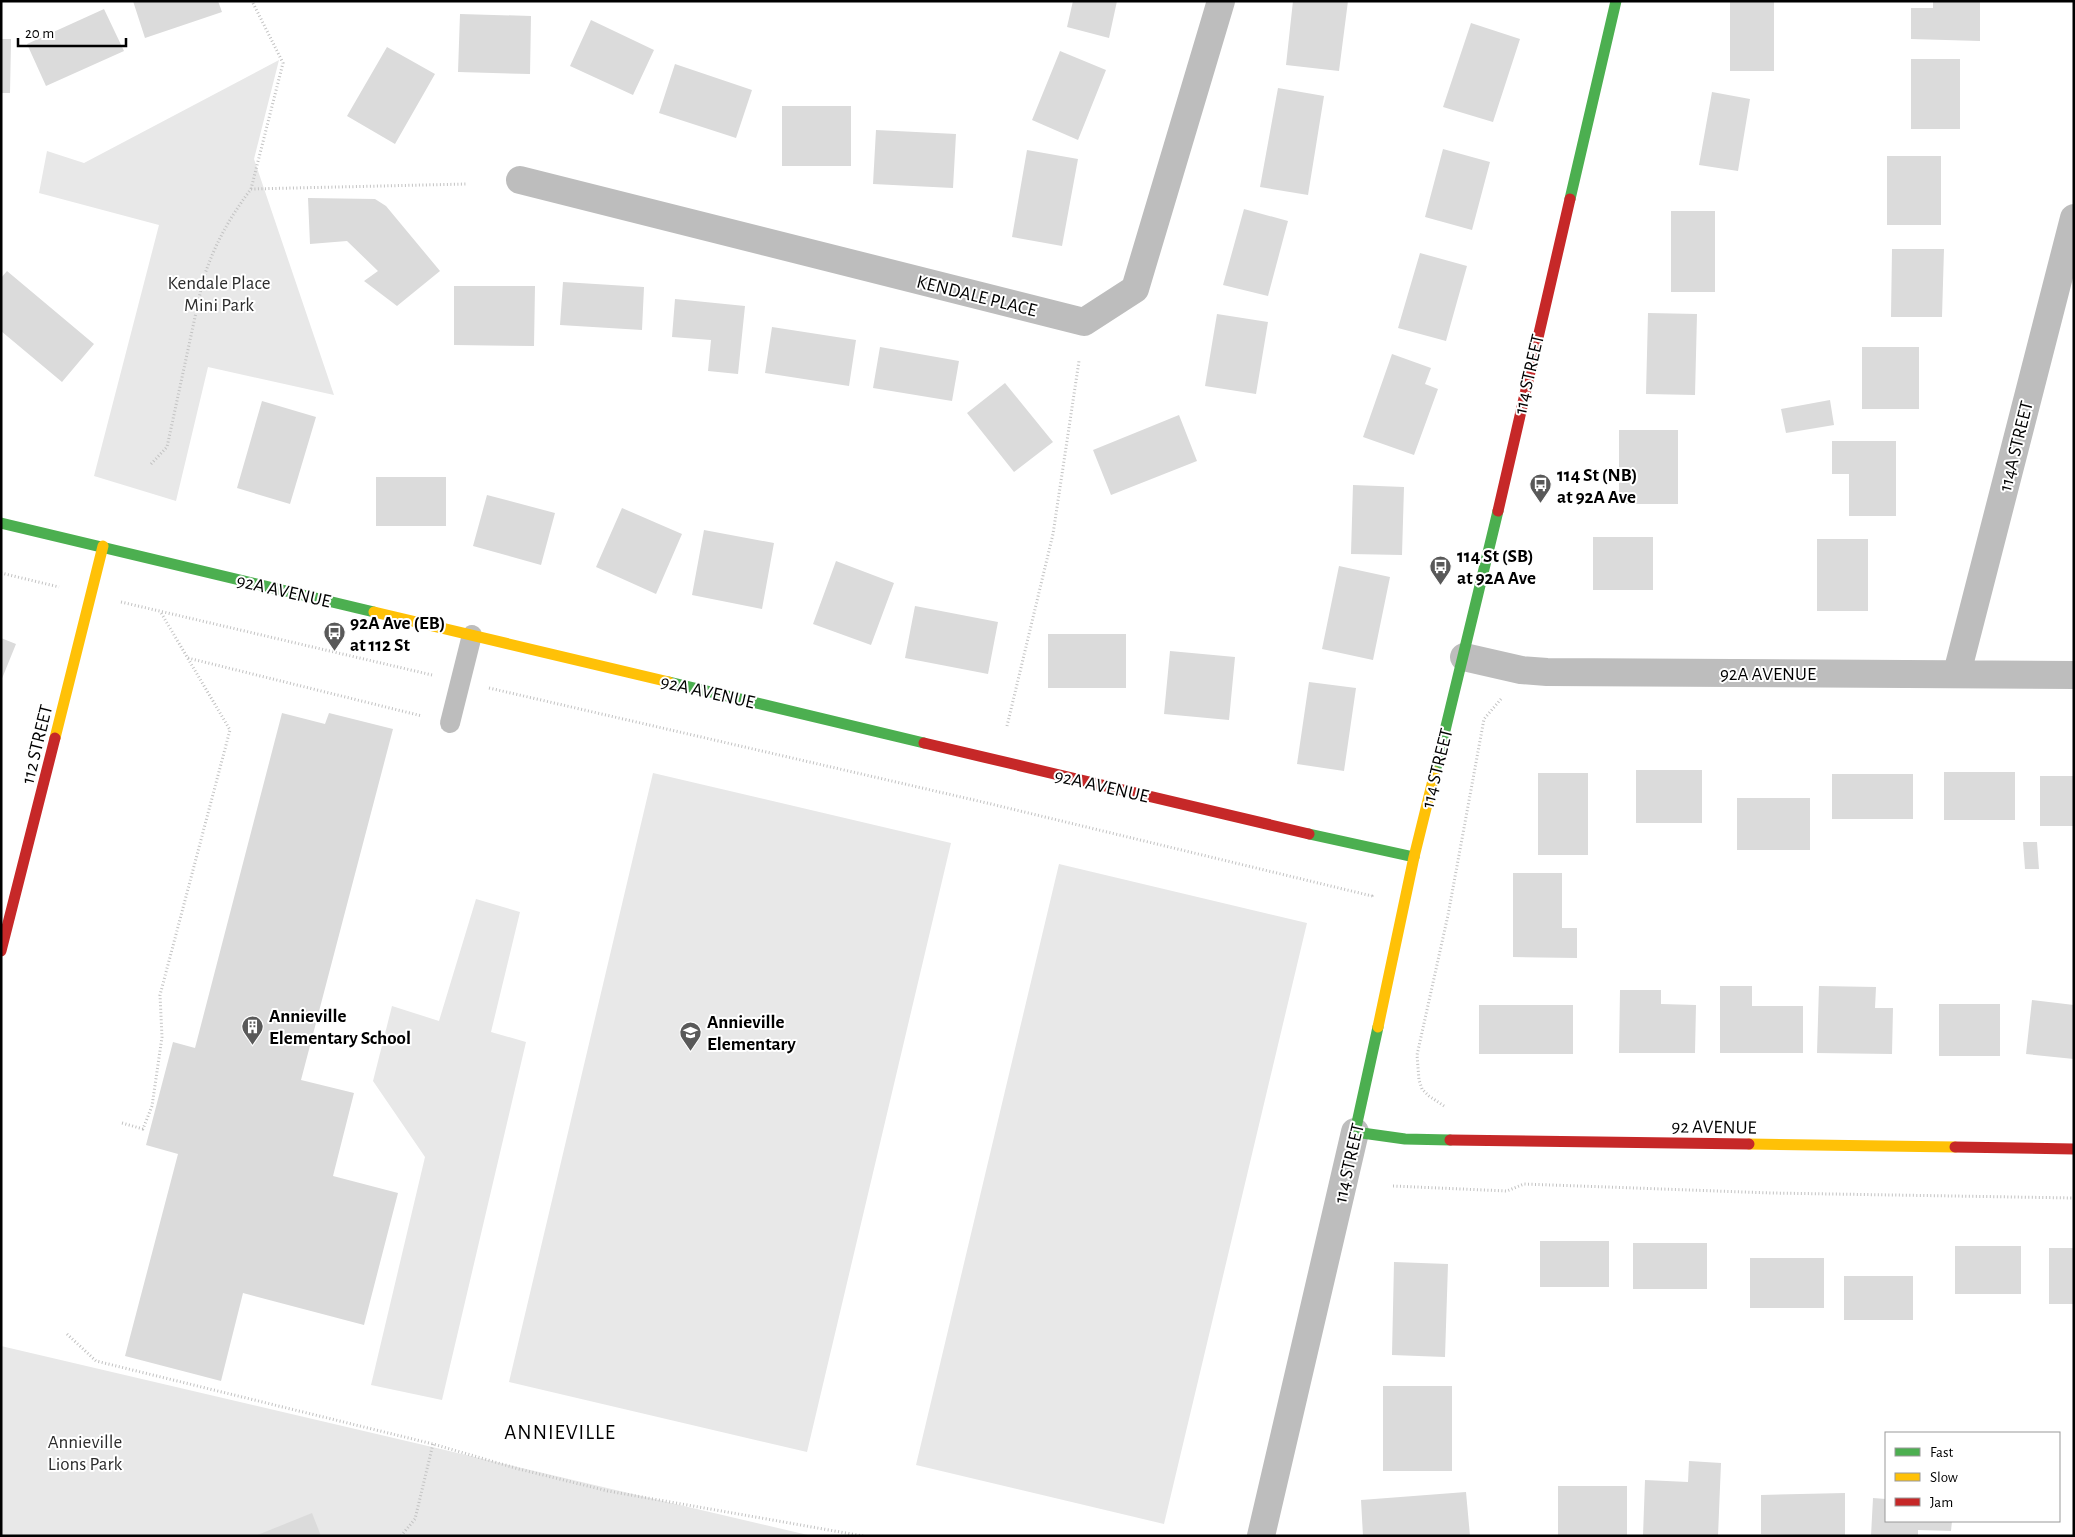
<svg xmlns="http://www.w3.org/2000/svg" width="2075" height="1537" font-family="'Alegreya Sans',sans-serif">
<rect width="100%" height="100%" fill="#fff"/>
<path fill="#e8e8e8" d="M279,60L254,159L334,395L208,367L176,501L94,476L159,225L39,193L47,151L84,163Z
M653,773L951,843L807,1452L509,1382Z
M1059,864L1307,923L1164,1524L916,1465Z
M476,899L520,912L491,1032L526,1042L442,1400L371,1385L425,1157L373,1081L392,1006L439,1021Z
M1,1346L812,1536H1Z"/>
<path fill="#dbdbdb" d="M133,1H218L222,12L145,38Z
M1073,1H1117L1109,38L1067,27Z
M1293,1H1348L1339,71L1286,65Z
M1730,1H1774V71H1730Z
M1933,1H1980V41L1911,39V8H1933Z
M104,9L124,51L46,86L27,44Z
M460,14L531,16L530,74L458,72Z
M591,20L654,50L633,95L570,66Z
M1471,23L1520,39L1493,122L1443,107Z
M1,39H11L10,93H1Z
M387,47L435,74L395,144L347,116Z
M1060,51L1106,70L1078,140L1032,120Z
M1911,59H1960V129H1911Z
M675,64L752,90L736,138L659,113Z
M1278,88L1324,96L1308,195L1260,187Z
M1712,92L1750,99L1738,171L1699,165Z
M782,106H851V166H782Z
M876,130L956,134L953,188L873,184Z
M1443,149L1490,162L1472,230L1425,217Z
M1027,150L1078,159L1062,246L1012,237Z
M1887,156H1941V225H1887Z
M308,198L375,199L386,206L440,271L397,306L364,281L378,271L347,241L310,244Z
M1244,209L1288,221L1268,296L1223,285Z
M1671,211H1715V292H1671Z
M1892,249H1944L1942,317H1891Z
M1420,253L1467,266L1446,341L1398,328Z
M7,271L94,344L62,382L1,331V278Z
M563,282L644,287L642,330L560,325Z
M454,286H535L534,346L454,345Z
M675,299L745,306L738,374L708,371L711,340L672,337Z
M1648,313L1697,314L1695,395L1646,394Z
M1217,314L1268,322L1256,394L1205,386Z
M772,327L856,340L849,386L765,373Z
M880,347L959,361L952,401L873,388Z
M1862,347H1919V409H1862Z
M1392,354L1431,368L1425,384L1438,389L1414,455L1363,437Z
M1005,383L1053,442L1014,472L967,413Z
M1830,400L1834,425L1786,433L1781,409Z
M262,401L316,417L290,504L237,488Z
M1179,415L1197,461L1111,495L1093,450Z
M1619,430H1678V504H1619Z
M1832,441H1896V516H1849V474H1832Z
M376,477H446V526H376Z
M1353,485L1404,487L1402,555L1351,554Z
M487,495L555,513L541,565L473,546Z
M622,508L682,534L656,594L596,567Z
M704,530L774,543L762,609L692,595Z
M1593,537H1653V590H1593Z
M1817,539H1868V611H1817Z
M836,561L894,583L871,645L813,624Z
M1339,566L1390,577L1373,660L1322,649Z
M915,606L998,622L988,674L905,658Z
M1048,634H1126V688H1048Z
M1,638L16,644L1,681Z
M1170,651L1235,657L1229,720L1164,714Z
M1309,682L1356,688L1344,771L1297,764Z
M282,713L325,724L329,713L393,729L301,1080L354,1093L333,1176L398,1193L364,1325L243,1293L221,1381L125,1356L178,1154L146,1145L173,1042L195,1048Z
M1636,770H1702V823H1636Z
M1944,772H2015V820H1944Z
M1538,773H1588V855H1538Z
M1832,774H1913V819H1832Z
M2040,776H2074V826H2040Z
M1737,798H1810V850H1737Z
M2023,842H2037L2039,869H2025Z
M1513,873H1562V928H1577V958L1513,957Z
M1720,986H1752V1006H1803V1053H1720Z
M1819,986L1876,987L1875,1008H1893L1892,1054L1817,1053Z
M1620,990H1661V1004L1696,1005L1695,1053H1619Z
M2032,1000L2074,1005V1059L2026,1054Z
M1939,1004H2000V1056H1939Z
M1479,1005H1573V1054H1479Z
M1540,1241H1609V1287H1540Z
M1633,1243H1707V1289H1633Z
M1955,1246H2021V1294H1955Z
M2049,1248H2074V1304H2049Z
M1750,1258H1824V1308H1750Z
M1394,1262L1448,1264L1445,1357L1392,1355Z
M1844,1276H1913V1320H1844Z
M1383,1386H1452V1471H1383Z
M1689,1461L1721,1463L1718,1536H1643L1645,1480L1688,1482Z
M1558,1486H1627V1536H1558Z
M1466,1492L1470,1536H1363L1361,1500Z
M1845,1493V1536L1761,1534V1495Z
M1873,1498L1886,1499V1521H1952L1951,1531L1918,1530V1536H1871Z
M312,1513L321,1536H255Z"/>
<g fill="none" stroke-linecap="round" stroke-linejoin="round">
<path stroke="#c2c2c2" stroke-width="3" stroke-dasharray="1 2.5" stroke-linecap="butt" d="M251,189L283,63L252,1
M151,464L167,447L203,280C214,245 230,217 251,189L467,184
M1,573L59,587
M121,602L432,675
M188,658L422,716
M489,688L987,803L1372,896L1371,898
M1007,726L1053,534L1079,361
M1444,1106L1429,1096L1422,1089L1419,1080L1417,1055L1448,915L1484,719L1501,699
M122,1123L143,1129L152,1106L162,1037L160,995L230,730L160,611
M1393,1186L1507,1191L1524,1184L1772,1193L2074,1198
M67,1334L96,1361L433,1444L519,1469L608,1491L863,1536
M401,1536L415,1519L433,1444"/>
<path stroke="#bdbdbd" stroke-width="20" d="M450,723L472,635"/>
<path stroke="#bdbdbd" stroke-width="28" d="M520,180L1084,322L1135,289L1221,1
M1464,657L1521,670L1547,672L2074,675
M1957,673L2074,218
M1261,1536L1355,1132"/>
<path stroke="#4caf50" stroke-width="11" d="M1570,199L1616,1
M1,523L374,612
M669,682L924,743
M1435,772L1498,511
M1309,834L1414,857
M1378,1027L1355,1132L1405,1139L1450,1140"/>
<path stroke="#ffc107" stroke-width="11" d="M374,612L669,682
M55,738L103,546
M1378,1027L1414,857L1435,772
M1749,1144L1955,1147"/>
<path stroke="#c62828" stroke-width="11" d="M1498,511L1570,199
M924,743L1309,834
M1,951L55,738
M1450,1140L1749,1144
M1955,1147L2074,1149"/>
</g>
<defs>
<symbol id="bus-pin" viewBox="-11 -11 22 30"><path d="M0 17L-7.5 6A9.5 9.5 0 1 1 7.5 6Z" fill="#595959" stroke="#fff"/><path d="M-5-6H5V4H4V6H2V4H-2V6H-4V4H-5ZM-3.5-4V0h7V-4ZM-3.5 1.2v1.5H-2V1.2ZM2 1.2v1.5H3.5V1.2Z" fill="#fff"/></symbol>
<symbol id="building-pin" viewBox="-11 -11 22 30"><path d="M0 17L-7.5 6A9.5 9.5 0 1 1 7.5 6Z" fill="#595959" stroke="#fff"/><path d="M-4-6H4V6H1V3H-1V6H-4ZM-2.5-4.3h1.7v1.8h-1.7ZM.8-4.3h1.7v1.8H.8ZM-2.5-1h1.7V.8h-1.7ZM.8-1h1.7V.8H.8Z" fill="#fff"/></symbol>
<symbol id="school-pin" viewBox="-11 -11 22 30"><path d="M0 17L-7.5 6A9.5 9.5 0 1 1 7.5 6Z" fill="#595959" stroke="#fff"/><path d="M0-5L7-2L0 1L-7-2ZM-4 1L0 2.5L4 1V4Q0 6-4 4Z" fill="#fff"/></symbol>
</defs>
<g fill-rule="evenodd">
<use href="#bus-pin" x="1528" y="472" width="25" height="34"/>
<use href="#bus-pin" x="1428" y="554" width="25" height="34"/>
<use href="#bus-pin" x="322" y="620" width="25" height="34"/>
<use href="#building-pin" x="240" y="1014" width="25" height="34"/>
<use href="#school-pin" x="678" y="1020" width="25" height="34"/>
</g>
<g text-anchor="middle" stroke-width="4" stroke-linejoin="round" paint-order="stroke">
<g font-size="19" fill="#2c2c2c" stroke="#fff">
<text x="219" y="289">Kendale Place<tspan x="219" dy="22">Mini Park</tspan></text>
<text x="85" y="1448">Annieville<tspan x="85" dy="22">Lions Park</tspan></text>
</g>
<g font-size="19" fill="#000" stroke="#fff">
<text transform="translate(977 295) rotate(14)" y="7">KENDALE PLACE</text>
<text transform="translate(1528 374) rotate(-77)" y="7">114 STREET</text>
<text transform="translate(2015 446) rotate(-76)" y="7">114A STREET</text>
<text transform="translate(284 590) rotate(13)" y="7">92A AVENUE</text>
<text x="1768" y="680">92A AVENUE</text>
<text transform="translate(708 691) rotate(13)" y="7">92A AVENUE</text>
<text transform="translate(36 744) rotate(-76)" y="7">112 STREET</text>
<text transform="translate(1436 768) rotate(-76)" y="7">114 STREET</text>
<text transform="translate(1102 785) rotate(13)" y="7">92A AVENUE</text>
<text transform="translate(1714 1126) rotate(1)" y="7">92 AVENUE</text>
<text transform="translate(1348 1163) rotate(-77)" y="7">114 STREET</text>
</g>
<g font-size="19" font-weight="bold" fill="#000" stroke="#fff" text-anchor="start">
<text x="1557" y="481">114 St (NB)<tspan x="1557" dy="22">at 92A Ave</tspan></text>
<text x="1457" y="562">114 St (SB)<tspan x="1457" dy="22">at 92A Ave</tspan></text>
<text x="350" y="629">92A Ave (EB)<tspan x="350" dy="22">at 112 St</tspan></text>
<text x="269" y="1022">Annieville<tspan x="269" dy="22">Elementary School</tspan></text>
<text x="707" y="1028">Annieville<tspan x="707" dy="22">Elementary</tspan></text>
</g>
<g font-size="21" letter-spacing="1" fill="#000" stroke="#fff">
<text x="560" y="1439">ANNIEVILLE</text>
</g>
</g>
<rect width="2075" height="1537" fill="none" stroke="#000000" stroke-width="5"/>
<rect x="1885" y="1432" width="175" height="90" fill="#ffffff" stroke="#999999"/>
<rect x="1895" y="1448" width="25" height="8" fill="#4caf50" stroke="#999999"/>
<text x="1930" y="1457" font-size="15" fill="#000000">Fast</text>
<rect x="1895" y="1473" width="25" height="8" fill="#ffc107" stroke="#999999"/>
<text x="1930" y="1482" font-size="15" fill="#000000">Slow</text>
<rect x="1895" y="1498" width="25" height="8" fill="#c62828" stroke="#999999"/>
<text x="1930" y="1507" font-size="15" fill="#000000">Jam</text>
<path d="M18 38v8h108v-8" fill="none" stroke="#000000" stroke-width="2.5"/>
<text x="25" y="38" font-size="15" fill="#000000" stroke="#ffffff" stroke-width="4" paint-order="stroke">20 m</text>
</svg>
